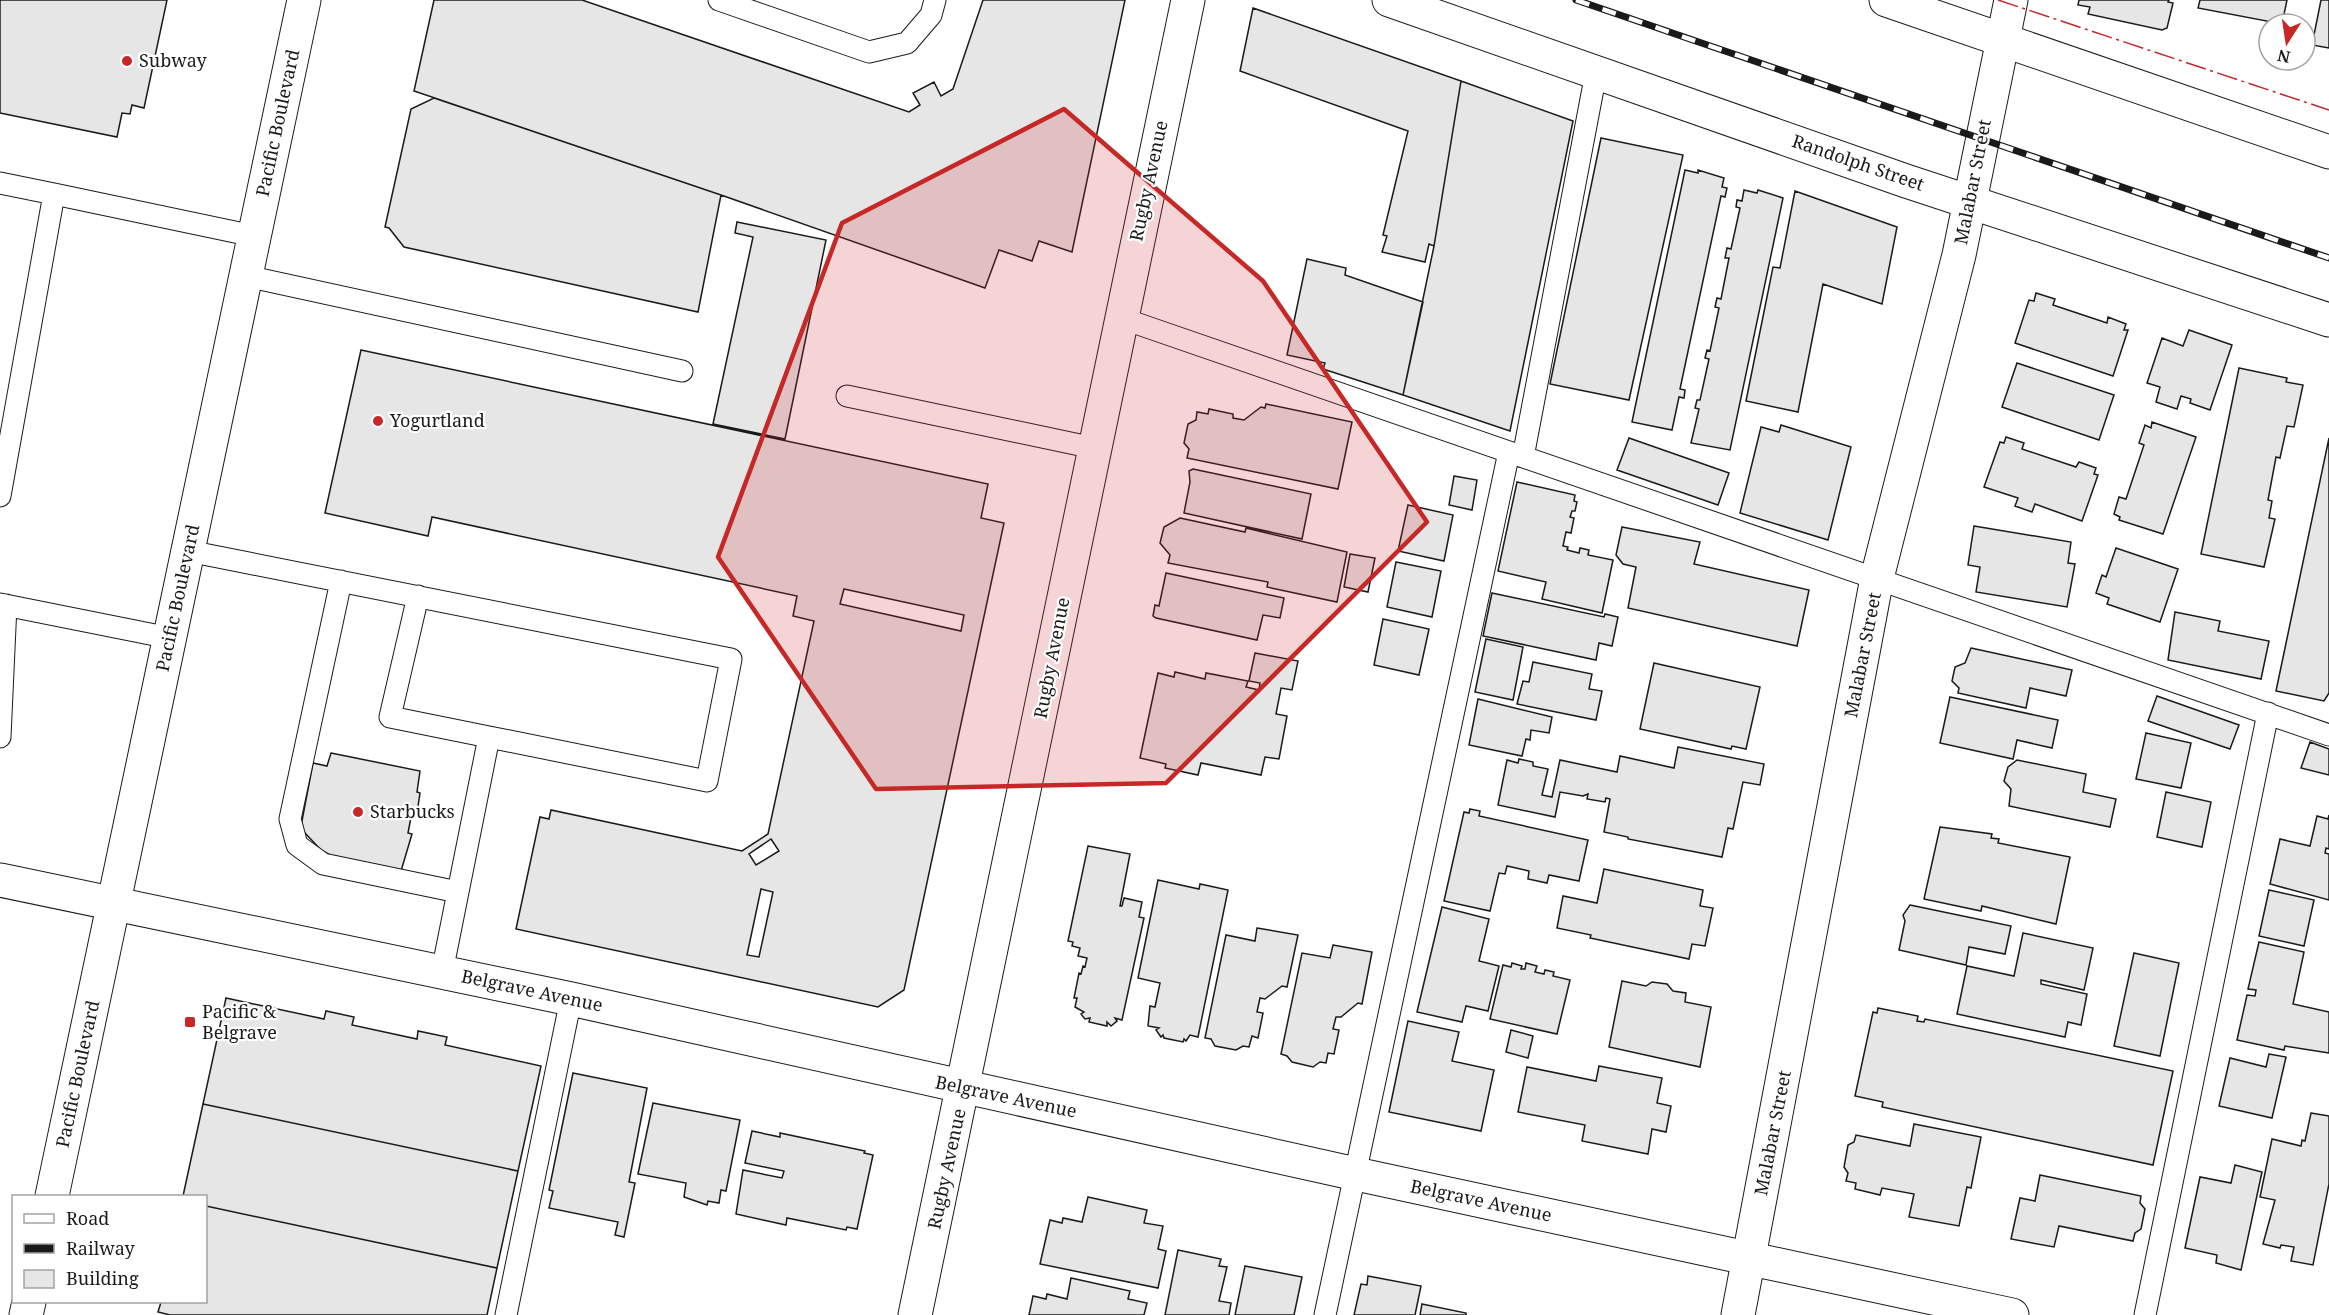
<svg xmlns="http://www.w3.org/2000/svg" width="2329" height="1315" font-family="'Noto Serif',serif">
<rect width="100%" height="100%" fill="#fff"/>
<path fill="#e6e6e6" stroke="#1a1a1a" stroke-width="1.5" fill-rule="evenodd" d="M0,0H167L144,108L132,105L130,114L122,113L117,137L0,113Z
M434,0H582L909,112L920,105L913,93L934,82L941,96L953,89L983,0H1125L1072,252L1039,241L1032,261L999,250L985,288L721,195L414,91Z
M2079,0H2169L2168,2L2173,3L2167,28L2162,30L2088,14L2090,7L2078,5Z
M2200,0H2287L2282,24L2198,8Z
M2321,0H2329V48L2312,45Z
M1253,8L1461,81L1434,246L1429,244L1425,262L1382,252L1387,236L1383,235L1408,131L1240,71Z
M1461,81L1573,121L1510,431L1403,395L1434,246Z
M434,98L721,195L698,312L404,247L389,228L385,227L411,109Z
M1601,138L1683,155L1629,400L1550,384Z
M1685,170L1698,173V170L1724,178L1722,187L1727,188L1725,197L1721,196L1680,389L1685,390L1684,398L1679,397L1672,430L1632,422Z
M1744,190L1757,193L1758,190L1783,198L1730,450L1691,443L1699,409L1695,408L1697,400H1700L1709,359L1705,358L1707,350L1710,351L1719,308L1715,307L1717,298L1721,299L1729,258H1725L1727,248L1731,249L1740,208L1736,207L1737,200L1742,201Z
M1795,191L1897,227L1882,304L1823,284L1798,412L1746,401L1773,267L1780,268Z
M737,222L826,240L785,439L713,424L753,237L735,233Z
M1307,259L1346,268L1345,275L1423,302L1403,395L1323,369L1325,363L1287,355Z
M2036,293L2055,299L2053,305L2107,323L2108,317L2126,324L2124,330H2128L2113,376L2015,343L2029,300L2034,301Z
M2189,330L2232,345L2210,410L2190,403L2191,399L2181,396L2177,409L2156,402L2160,387L2147,383L2162,338L2183,346Z
M361,350L988,484L981,518L1004,523L904,990L878,1007L516,929L540,817L549,819L551,810L742,851L768,834L814,621L793,616L797,596L432,517L428,536L325,513ZM844,589L964,615L961,631L840,604ZM771,839L779,851L756,865L749,854ZM761,889L773,892L759,957L747,955Z
M2017,363L2114,395L2099,440L2002,407Z
M2239,368L2287,378L2286,382L2303,385L2294,427L2287,426L2280,458L2276,457L2268,500L2272,501L2269,518L2275,519L2264,567L2201,554Z
M1266,404L1352,422L1338,489L1187,458L1189,449L1184,443L1188,424L1196,420L1197,412L1208,414L1209,409L1233,414V418L1244,420L1261,407L1265,408Z
M2152,422L2196,437L2163,534L2119,520L2120,517L2114,514L2119,497L2126,499L2144,445L2139,443L2145,425L2151,428Z
M1781,425L1851,447L1828,540L1740,513L1761,427L1779,432Z
M2006,437L2024,443L2022,449L2076,467L2079,462L2096,468L2094,474L2098,475L2082,521L2035,504L2032,512L2015,506L2018,498L1984,487L2000,442L2004,443Z
M1629,438L1729,473L1718,505L1617,470Z
M2329,438V693L2324,701L2276,691Z
M1193,469L1311,494L1302,539L1184,513L1190,482L1189,471Z
M1454,476L1477,480L1472,510L1449,505Z
M1517,482L1575,495L1574,501L1577,502L1575,511H1572L1570,517L1574,518L1571,533L1566,532L1563,546L1568,547L1567,550L1579,553L1580,548L1589,550L1588,555L1613,560L1602,613L1542,599L1546,582L1498,571Z
M1408,505L1453,515L1444,561L1398,551Z
M1180,518L1245,532L1246,528L1347,552L1337,602L1267,587L1268,582L1168,563L1170,555L1160,543L1164,527Z
M1974,526L2071,542L2068,563L2075,564L2067,607L1976,592L1980,567L1968,565Z
M1622,527L1700,542L1694,564L1809,590L1797,646L1628,608L1636,567L1623,564L1616,555Z
M2116,548L2178,569L2160,622L2107,604L2109,598L2096,593L2102,575L2106,577Z
M1350,554L1375,558L1368,592L1344,587Z
M1396,562L1441,571L1432,617L1387,607Z
M1166,573L1284,598L1280,618L1263,615L1257,640L1156,618L1153,616L1155,605L1159,606Z
M1492,593L1604,617L1605,614L1618,617L1612,646L1599,643L1596,660L1483,636Z
M2175,612L2220,621L2218,631L2269,641L2261,679L2168,660Z
M1383,619L1429,629L1419,675L1374,665Z
M1486,639L1523,647L1513,700L1475,692Z
M1971,648L2072,670L2066,696L2030,688L2026,708L1958,693L1959,688L1952,681L1955,667L1965,663Z
M1255,653L1298,661L1292,690L1281,688L1276,714L1287,716L1279,759L1265,757L1261,775L1201,763L1198,775L1165,768L1166,764L1140,758L1158,673L1174,677L1175,672L1205,679L1206,673L1248,681L1246,687L1259,690L1260,683L1249,681Z
M1533,662L1592,674L1589,689L1602,691L1596,720L1517,704L1523,681L1529,682Z
M1654,663L1760,687L1746,749L1732,746L1731,749L1640,729Z
M2157,696L2239,725L2230,749L2148,721Z
M1950,697L2058,720L2052,748L2017,740L2013,759L1940,743Z
M1478,699L1552,717L1549,733L1531,730L1530,740L1526,739L1522,756L1469,745Z
M2146,733L2191,743L2181,788L2136,779Z
M2310,742L2329,749V775L2301,768Z
M1678,747L1764,764L1760,785L1743,782L1733,829L1728,828L1722,857L1628,839V837L1604,832L1610,799L1606,798L1605,802L1587,799L1588,794L1583,796L1560,792L1555,817L1498,805L1507,760L1518,763L1519,759L1533,762V766L1548,769L1542,795L1552,797L1560,760L1617,772L1620,756L1674,768Z
M331,753L420,771L417,792L420,793L417,813L412,812L408,833L412,834L401,871L330,855L321,850L304,832L301,826L313,763L327,766Z
M2017,760L2086,774L2083,792L2116,799L2110,827L2009,806L2011,789L2004,781L2008,767Z
M2166,792L2211,802L2202,847L2157,837Z
M1470,809L1480,811L1479,816L1588,840L1579,881L1549,875L1547,883L1528,879L1529,871L1507,866L1505,874L1499,873L1490,911L1444,901L1464,812L1469,813Z
M2329,815V849L2326,848L2325,853L2329,854V900L2270,884L2280,839L2310,846L2317,816L2328,819Z
M1940,827L1992,834L1991,838L1999,839L1998,843L2070,857L2056,924L1982,906L1981,911L1924,899Z
M1088,846L1130,854L1120,906H1122L1124,898L1142,902L1139,917L1144,918L1122,1020L1115,1018L1117,1021L1111,1026L1107,1022V1026L1089,1022L1090,1018L1085,1019L1081,1014L1084,1012L1075,1007L1077,998H1074L1079,973L1081,974L1083,966L1085,967L1087,958L1078,956L1080,948L1072,946L1073,942L1068,941Z
M1604,869L1703,890L1700,906L1713,908L1705,946L1692,944L1689,959L1590,938L1591,935L1557,928L1563,896L1597,903Z
M1158,880L1199,889L1200,884L1228,890L1198,1037L1190,1035L1186,1041L1184,1039L1183,1042L1164,1038L1163,1035L1161,1037L1156,1030L1159,1028L1148,1026L1150,1006L1155,1007L1160,983L1138,978Z
M2269,890L2314,900L2304,946L2259,936Z
M1910,905L2011,926L2005,954L1969,947L1966,965L1899,950L1905,921L1903,915Z
M1442,907L1489,919L1479,961L1499,966L1488,1011L1466,1006L1462,1022L1417,1012Z
M1257,928L1298,935L1287,987L1282,986L1265,999L1260,998L1257,1012L1263,1013L1258,1038L1252,1036L1249,1047L1243,1046L1236,1050L1215,1046L1211,1039L1205,1038L1226,935L1255,941Z
M2023,933L2093,948L2084,990L2041,980V984L2087,994L2081,1025L2068,1022L2065,1037L1957,1014L1967,966L2014,976Z
M2259,942L2304,952L2293,1004L2329,1012V1053L2285,1046L2284,1050L2237,1040L2247,995L2255,996L2256,990L2248,989Z
M1333,945L1372,952L1362,1004L1358,1003L1341,1017H1336L1333,1029L1339,1030L1334,1054L1328,1053L1326,1063L1320,1062L1313,1067L1292,1062L1287,1056L1281,1054L1302,953L1330,958Z
M2134,953L2179,963L2160,1056L2114,1046Z
M1512,963L1522,966L1521,969H1525L1526,963L1537,966L1535,972L1544,974L1545,970L1554,972L1553,976L1570,980L1557,1034L1490,1019L1503,965L1511,967Z
M1622,981L1646,986L1652,982L1667,984L1673,991L1686,993L1685,1002L1711,1007L1700,1067L1609,1047Z
M226,998L324,1019L326,1011L354,1017L352,1025L417,1039L418,1031L447,1037L445,1045L541,1066L518,1171L203,1104Z
M1878,1008L1918,1016L1917,1021L1924,1022L1925,1019L2173,1071L2153,1165L1882,1107L1883,1102L1855,1096L1873,1012L1877,1013Z
M1408,1021L1459,1032L1452,1061L1494,1070L1481,1131L1389,1112Z
M1511,1030L1533,1036L1528,1058L1506,1052Z
M2269,1054L2286,1057L2272,1118L2219,1106L2230,1058L2266,1067Z
M1599,1066L1662,1078L1657,1103L1671,1106L1666,1132L1652,1129L1648,1154L1582,1141L1585,1125L1518,1112L1527,1067L1596,1081Z
M573,1073L647,1088L629,1182L635,1183L624,1237L615,1235L618,1222L549,1208L553,1191L549,1190Z
M653,1103L740,1120L726,1191L721,1190L719,1203L708,1201L707,1205L684,1197L686,1183L638,1174Z
M203,1104L518,1171L497,1268L206,1206V1196H183Z
M2311,1113L2329,1116V1184L2313,1265L2291,1261L2294,1247L2281,1245L2280,1248L2263,1244L2275,1200L2260,1197L2272,1139L2301,1146L2302,1140L2305,1141Z
M1914,1124L1981,1137L1971,1188L1967,1187L1959,1226L1909,1217L1914,1194L1882,1188L1880,1195L1855,1189L1856,1183L1846,1181L1848,1173L1844,1167L1848,1145L1854,1142L1856,1135L1910,1146Z
M752,1131L780,1137V1133L865,1151L864,1153L873,1155L857,1229L847,1227L846,1230L787,1218L786,1225L736,1214L743,1170L782,1178L784,1171L745,1163Z
M2235,1165L2262,1172L2241,1270L2216,1263L2217,1255L2185,1248L2200,1177L2231,1183Z
M2040,1175L2141,1196L2140,1203L2145,1209L2141,1229L2135,1233L2133,1241L2059,1226L2054,1247L2011,1239L2020,1198L2035,1201Z
M1088,1197L1147,1210L1144,1223L1163,1226L1158,1249L1166,1251L1158,1288L1040,1264L1050,1220L1062,1223L1063,1218L1082,1222Z
M206,1206L497,1268L487,1315H170L158,1312L161,1302H206Z
M1178,1250L1221,1259L1219,1266L1227,1267L1219,1301L1231,1303L1229,1315H1165Z
M1245,1266L1302,1277L1294,1315H1235Z
M1368,1276L1421,1286L1415,1315H1354L1361,1284L1367,1285Z
M1071,1278L1130,1291L1128,1299L1147,1303L1144,1315H1029L1033,1296L1046,1299L1047,1294L1067,1299Z
M1422,1304L1466,1313V1315H1420Z"/>
<g fill="none" stroke-linecap="round" stroke-linejoin="round">
<defs>
<path id="service" d="M719,0L869,52L907,43L931,15L935,0
M0,183L54,194L0,496
M54,194L254,236
M246,276L682,371
M1121,318L2329,735
M847,396L1094,448
M1523,457L1596,73
M188,551L731,659L707,781L489,737L442,972
M341,581L290,819L297,845L323,864L458,892
M418,596L390,717L489,737
M0,604L170,638
M0,737L6,605
M506,1315L571,999
M1325,1315L1509,452
M2145,1315L2268,713"/>
<path id="minor" d="M0,880L571,999L1356,1174L2012,1315
M915,1315L1188,0
M1738,1315L1877,578L1959,255L2011,0"/>
<path id="tertiary" d="M1389,0L1906,181L2329,320
M1886,0L2329,152"/>
<path id="primary" d="M52,1196L304,0
M26,1315L29,1302"/>
</defs>
<use href="#service" stroke="#1a1a1a" stroke-width="23"/>
<use href="#minor" stroke="#1a1a1a" stroke-width="35"/>
<use href="#tertiary" stroke="#1a1a1a" stroke-width="35"/>
<use href="#primary" stroke="#1a1a1a" stroke-width="35"/>
<use href="#service" stroke="#fff" stroke-width="21"/>
<use href="#minor" stroke="#fff" stroke-width="33"/>
<use href="#tertiary" stroke="#fff" stroke-width="33"/>
<use href="#primary" stroke="#fff" stroke-width="33"/>
<defs>
<path id="rail" d="M1576,0L2329,258"/>
</defs>
<use href="#rail" stroke="#1a1a1a" stroke-width="7"/>
<use href="#rail" stroke="#fff" stroke-width="4.5" stroke-dasharray="14" stroke-linecap="butt"/>
<path stroke="#c62828" stroke-width="1.5" stroke-dasharray="21 4.5 3 4.5" stroke-linecap="butt" d="M1998,0L2329,110"/>
</g>
<path fill="#c62828" fill-opacity="0.2" stroke="#c62828" stroke-width="4.5" stroke-linejoin="round" d="M1064,109L1263,281L1427,522L1166,783L876,789L718,557L842,223Z"/>
<g fill="#c62828" stroke="#fff" stroke-width="2">
<circle cx="127" cy="61" r="6"/>
<circle cx="378" cy="421" r="6"/>
<circle cx="358" cy="812" r="6"/>
<rect x="184" y="1016" width="12" height="12" rx="3"/>
</g>
<g text-anchor="middle" stroke-width="4.5" stroke-linejoin="round" paint-order="stroke">
<g font-size="18" fill="#1a1a1a" stroke="#fff" text-anchor="start">
<text x="139" y="67">Subway</text>
<text x="390" y="427">Yogurtland</text>
<text x="370" y="818">Starbucks</text>
<text x="202" y="1018">Pacific &amp;<tspan x="202" dy="21">Belgrave</tspan></text>
</g>
<g font-size="18" fill="#1a1a1a" stroke="#fff">
<text transform="translate(278 123) rotate(-78)" y="6">Pacific Boulevard</text>
<text transform="translate(1858 163) rotate(19)" y="6">Randolph Street</text>
<text transform="translate(1149 181) rotate(-78)" y="6">Rugby Avenue</text>
<text transform="translate(1973 182) rotate(-79)" y="6">Malabar Street</text>
<text transform="translate(178 598) rotate(-78)" y="6">Pacific Boulevard</text>
<text transform="translate(1863 655) rotate(-79)" y="6">Malabar Street</text>
<text transform="translate(1052 658) rotate(-79)" y="6">Rugby Avenue</text>
<text transform="translate(532 991) rotate(12)" y="6">Belgrave Avenue</text>
<text transform="translate(78 1074) rotate(-78)" y="6">Pacific Boulevard</text>
<text transform="translate(1006 1097) rotate(12)" y="6">Belgrave Avenue</text>
<text transform="translate(1773 1133) rotate(-79)" y="6">Malabar Street</text>
<text transform="translate(947 1169) rotate(-78)" y="6">Rugby Avenue</text>
<text transform="translate(1481 1201) rotate(12)" y="6">Belgrave Avenue</text>
</g>
</g>
<rect x="12" y="1195" width="195" height="108" fill="#ffffff" stroke="#a3a3a3" stroke-width="1.5"/>
<rect x="24" y="1214" width="30" height="9" fill="#ffffff" stroke="#a3a3a3" stroke-width="1.5"/>
<text x="66" y="1225" font-size="18" fill="#1a1a1a">Road</text>
<rect x="24" y="1244" width="30" height="9" fill="#1a1a1a" stroke="#a3a3a3" stroke-width="1.5"/>
<text x="66" y="1255" font-size="18" fill="#1a1a1a">Railway</text>
<rect x="24" y="1270" width="30" height="18" fill="#e6e6e6" stroke="#a3a3a3" stroke-width="1.5"/>
<text x="66" y="1285" font-size="18" fill="#1a1a1a">Building</text>
<g transform="translate(2287 42) rotate(192)"><circle r="28" fill="#ffffff" stroke="#a3a3a3" stroke-width="1.5"/>
<path d="M0-4.5L10 22L0 15L-10 22Z" fill="#c62828"/>
<text y="-9" font-size="16" font-weight="bold" text-anchor="middle" fill="#1a1a1a">N</text>
</g>
</svg>
